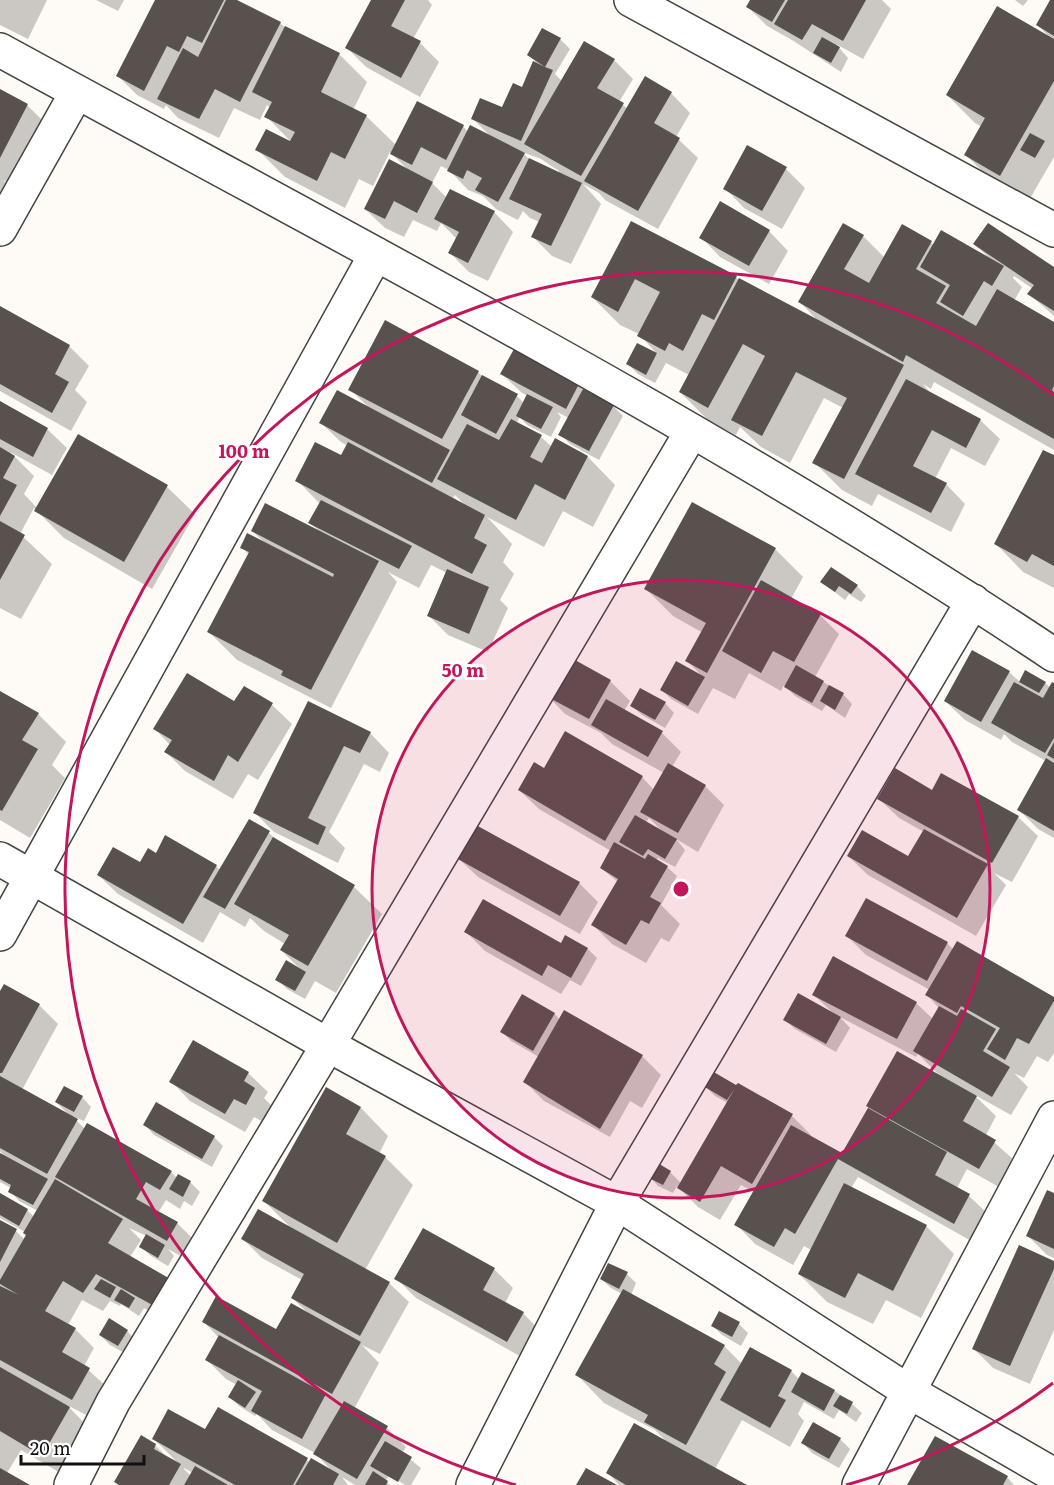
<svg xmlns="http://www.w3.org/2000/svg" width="1054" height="1485" font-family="Literata,serif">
<rect width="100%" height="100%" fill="#fefbf6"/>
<path fill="#0003" fill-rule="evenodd" d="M0,0H47L28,39L0,25Z
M96,0H124L118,11Z
M158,0H234L280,23L287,29L339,54L367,82L353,110L366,116L396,145L463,126L468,132L489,135L473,119L503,109L523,89L535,61L529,55L560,39L570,49L555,74L562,81L614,60L633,79L619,102L628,109L671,93L690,113L676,137L698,158L658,229L605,200L599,193L583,184L601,204L571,264L552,256L533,237L540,222L530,218L523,211L518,220L496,209L483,196L468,190L449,170L441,166L432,183L447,198L494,212L513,232L488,281L469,272L450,253L457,239L441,223L437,231L413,220L404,237L385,228L365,209L408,170L390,152L373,186L359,179L345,208L285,177L257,149L294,145L266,116L270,108L267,105L260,120L234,108L219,138L178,118L166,105L164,109L137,95L118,76ZM522,152L541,159L559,171L558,173L530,160Z
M373,0H428L432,5L413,39L420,43L439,62L420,97L366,67L347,48Z
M752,0H882L891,9L863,59L836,44L848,58L841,72L792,40L767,26L748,7Z
M1015,0H1028L1023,6Z
M1052,0H1054V157L1028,202L994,183L966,155L982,127L975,123L947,95L1049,37L1038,25Z
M0,91L28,106L55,133L25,191L3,180L13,190L0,215Z
M786,169L805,188L782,229L744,208L725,188Z
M720,204L769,231L788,251L769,284L720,257L701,237Z
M632,223L818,321L800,302L863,236L885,258L931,242L934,246L990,259L975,244L1054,269V316L1029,294L1033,289L1014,276L1013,278L1022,287L1014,301L1054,323V450L934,382L931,389L923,384L932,395L980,420L1000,439L985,466L951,448L935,479L946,484L965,504L951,532L878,494L872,506L842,490L814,462L843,408L824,398L790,463L761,447L740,427L736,435L708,420L680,392L689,375L666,363L655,383L638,374L628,364L638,345L658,355L639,334L620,325L592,297Z
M0,308L69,346L89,366L75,390L87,402L71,431L0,391Z
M478,372L484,378L517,396L524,403L528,396L522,393L502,374L578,385L584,391L613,406L623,416L599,460L570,444L560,434L569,418L557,412L561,417L551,437L527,425L520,417L516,424L541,437L552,447L555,440L588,457L615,485L593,527L563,511L544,547L487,517L512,544L503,562L514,574L500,600L508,608L488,652L448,635L429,616L447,573L431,565L419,588L388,572L397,582L331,708L237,660L209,632L249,555L242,547L265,543L252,531L320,532L310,523L320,504L297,480L342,457L348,446L341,442L321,423L368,407L350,389ZM455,495L465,505L452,499Z
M0,403L47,429L67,448L52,475L10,452L34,476L24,494L37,508L79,436L167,487L195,514L152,589L64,538L34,508L20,534L52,564L21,619L0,608Z
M1054,458V588L1023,572L996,544Z
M692,504L775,549L803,577L791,599L820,615L839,634L815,677L843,694L852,704L845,718L826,705L822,711L795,696L784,685L781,691L749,673L735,699L713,688L698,714L671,699L662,690L702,676L687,661L703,633L673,616L645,588Z
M822,582L857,586L866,596L861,602L849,594L845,600Z
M566,657L610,681L630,701L624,711L662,733L681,752L672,767L705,786L724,805L698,852L676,839L685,850L675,867L658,858L656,860L667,867L677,876L661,905L680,924L669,942L661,938L646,963L612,944L593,925L618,882L601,868L611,851L539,809L519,790L544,770L642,777L654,790L664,773L612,744L601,733L565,714L546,694ZM649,818L662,831L646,823Z
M1009,672L1020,682L1045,683L1051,688L1054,685V838L1038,829L1019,810L1046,761L1012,742L1004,734L1001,740L965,720L945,701Z
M244,688L272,705L292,724L258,780L248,774L233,799L185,771L166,752L170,745L155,729L235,703Z
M0,693L38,714L66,742L52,765L65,778L30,838L0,820Z
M309,703L370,733L389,753L380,772L364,764L329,832L345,848L338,863L274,832L255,813Z
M665,703L674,713L665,728L642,715L632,706Z
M932,792L1018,817L1038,836L1012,882L994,873L1006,885L976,936L868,875L848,856L909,858L924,832L899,818L879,799Z
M269,833L280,843L354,887L382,914L336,993L315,981L305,999L287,989L277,979L299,968L281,950L285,944L264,931L250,918L245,927L220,912L203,943L118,894L98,875L140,864L156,855L216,866L220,870Z
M458,858L579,883L598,902L580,934L478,877Z
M867,900L947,943L954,950L1054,999V1053L1048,1062L1037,1056L1024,1078L1014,1073L1028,1087L1011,1115L973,1094L996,1116L986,1135L1014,1160L999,1187L967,1169L957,1188L969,1196L989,1215L973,1242L858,1177L851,1188L926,1226L954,1254L921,1318L886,1300L873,1324L827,1302L799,1274L811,1250L804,1246L793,1265L755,1244L736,1224L754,1192L741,1185L720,1220L698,1207L677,1186L673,1193L658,1186L649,1176L670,1172L681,1183L728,1103L715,1096L705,1086L712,1073L792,1116L811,1135L810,1137L842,1155L898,1053L939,1075L918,1054L916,1057L840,1017L850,1028L836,1052L795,1029L785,1020L833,1013L814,995L916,1003L933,1019L939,1008L927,995L930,990L866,955L847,936Z
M466,932L561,945L566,937L588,949L597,958L581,986L570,980L561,994L485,951Z
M0,995L39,1005L58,1024L22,1090L70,1116L56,1102L82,1097L91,1107L84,1121L72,1116L85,1129L171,1172L177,1178L178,1176L191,1183L200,1192L192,1206L184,1201L180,1209L166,1200L158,1213L177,1223L196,1242L186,1259L168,1249L174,1256L168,1266L151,1256L141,1247L147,1236L129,1228L141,1240L130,1257L176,1326L144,1308L139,1316L121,1304L120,1306L110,1301L103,1311L82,1300L68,1325L75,1329L94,1348L84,1366L109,1389L92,1418L67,1405L89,1428L62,1474L21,1450L7,1473L27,1485H0V1222L16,1231L25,1240L27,1236L25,1232L0,1218V1195L27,1210L34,1217L38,1211L19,1201L10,1191L11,1188L0,1182V1155L5,1157L0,1151Z
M522,996L555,1014L560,1020L642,1056L661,1075L642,1108L630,1101L610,1137L544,1101L525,1082L539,1057L511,1041L502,1031Z
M193,1042L248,1073L268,1092L264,1098L274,1108L265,1123L254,1117L245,1132L190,1101L171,1081Z
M326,1089L361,1108L388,1136L379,1154L385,1157L413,1185L365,1270L389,1283L409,1302L380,1354L362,1345L379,1363L354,1409L387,1428L406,1447L402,1453L421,1468L411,1485H405L388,1474V1478L401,1485L387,1478L386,1481L390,1485H355L342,1477L348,1485H119L155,1445L169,1459L178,1463L153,1438L206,1431L218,1409L310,1462L331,1470L315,1453L272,1430L257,1414L255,1416L239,1406L230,1397L237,1385L226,1379L207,1360L219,1338L204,1322L277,1331L309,1314L292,1298L302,1280L262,1258L243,1239L290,1227L264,1201ZM184,1468L193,1473L191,1476L184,1469Z
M145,1125L214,1137L223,1146L212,1167L154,1135Z
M1054,1194V1258L1047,1255L1028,1236Z
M1054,1262V1330L1030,1384L993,1368L974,1349Z
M494,1269L513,1288L505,1303L523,1313L542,1333L527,1360L416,1298L396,1278Z
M627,1274L636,1283L631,1295L724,1346L742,1364L751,1349L791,1371L800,1380L803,1374L835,1391L852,1404L862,1413L856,1422L839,1410L834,1419L804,1402L798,1414L804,1421L790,1447L742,1420L715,1469L743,1485H619L608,1473L666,1441L655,1430L604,1403L577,1375L622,1294L611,1288L601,1279Z
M739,1324L748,1333L741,1346L722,1335L713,1326Z
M127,1331L137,1341L128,1355L110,1345L100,1335Z
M840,1439L850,1449L839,1468L812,1453L803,1443Z
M1007,1477L1014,1485H909Z"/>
<path fill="#58514e" d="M155,0H224L202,43L187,36L179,52L167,46L144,91L116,76Z
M226,0H237L281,22L240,102L215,89L199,119L157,99L183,48L198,57Z
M371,0H405L391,26L421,41L401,78L345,48Z
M750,0H785L772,22L746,7Z
M788,0H866L843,41L812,24L802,40L774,24Z
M1050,0H1054V36L1036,25Z
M997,6L1054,39V81L1000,176L964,155L985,118L946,95Z
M285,26L340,53L321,92L367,115L345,159L331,152L317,181L255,150L266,129L290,141L295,132L264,117L272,102L252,92Z
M542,28L561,38L545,67L553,70L521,141L471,119L480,98L502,107L513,83L522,87L533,61L545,67L527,55Z
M822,37L840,47L831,63L813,53Z
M584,41L615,59L597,88L624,103L581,176L524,144Z
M645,76L672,92L654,123L680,138L638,211L584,181Z
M0,89L28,104L0,158Z
M417,101L464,125L446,160L421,147L412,165L390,154Z
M470,125L525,153L498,202L475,190L482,178L467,170L463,179L447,171Z
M1030,133L1045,141L1035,158L1020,150Z
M747,145L787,167L762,211L723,189Z
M529,158L582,183L551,246L531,237L542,214L509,199Z
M389,159L433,182L417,213L394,201L385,219L364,209Z
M450,189L495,211L468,263L448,253L459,232L434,219Z
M720,201L770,230L749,266L699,238Z
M631,221L737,276L714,320L702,314L683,351L669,343L665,351L637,336L660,292L635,279L618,312L591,297Z
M843,223L864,235L844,269L869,283L902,224L932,241L916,269L946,286L936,303L976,326L997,289L1054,322V386L1052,390L1054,392V439L906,355L903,362L798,302Z
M988,223L1054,267V311L1027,294L1034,285L973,244Z
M941,230L1004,266L992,286L984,281L963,316L940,302L950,285L920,267Z
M739,278L904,365L844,479L812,463L847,398L796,372L762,436L731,420L765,356L743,344L708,408L679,392Z
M0,306L70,345L55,374L69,382L52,413L0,384Z
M385,320L479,371L442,439L348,390Z
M637,343L657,353L646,375L626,364Z
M514,349L579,384L566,409L500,374Z
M482,375L518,394L496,434L461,415Z
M906,379L981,419L966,448L932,430L913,466L947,483L931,513L855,474Z
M583,389L614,405L589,451L558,435Z
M337,390L450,450L432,483L319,423Z
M527,394L553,407L541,429L516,416Z
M0,401L48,428L33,457L0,439Z
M511,419L542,435L530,457L542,463L555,438L588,456L565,500L535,484L516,520L437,479L467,424L499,440Z
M78,434L168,485L124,562L34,511Z
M315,442L341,455L348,442L485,515L474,538L487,545L472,574L295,481Z
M0,447L15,456L3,478L17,485L0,516Z
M1043,450L1054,455V566L1032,554L1027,562L994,544Z
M321,500L412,546L399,569L308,523Z
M692,502L776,548L707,673L685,661L706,623L644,589Z
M265,503L379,561L311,690L281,675L283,671L207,632L249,552L240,548L247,533L333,577L334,574L251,531Z
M0,521L25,535L0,580Z
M831,567L858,585L851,594L839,586L835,592L820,582Z
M447,569L489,587L469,634L427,616Z
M761,580L821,614L794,662L773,651L761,673L722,651Z
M972,650L1010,671L981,722L944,701Z
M566,655L611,680L589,719L544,695Z
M676,661L705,677L688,706L660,690Z
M796,665L824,681L812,703L784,687Z
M1025,670L1046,682L1039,693L1019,682Z
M187,673L234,701L244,686L273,703L238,762L228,755L214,781L164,752L172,740L153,729Z
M1014,682L1043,698L1052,682L1054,683V738L1045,753L991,723Z
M829,685L844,693L835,710L820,701Z
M640,688L666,702L655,720L630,706Z
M0,691L39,713L22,740L38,749L2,811L0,810Z
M606,699L663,731L648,757L591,725Z
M308,701L371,732L360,753L344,746L308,818L326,827L318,845L253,813Z
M565,731L643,776L605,841L518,790L534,762L544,768Z
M1054,742V759L1047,755Z
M1046,758L1054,763V831L1017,810Z
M668,763L706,785L678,833L640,812Z
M895,768L932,790L941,773L1019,816L992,863L877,799Z
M635,815L677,839L665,859L648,849L643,856L619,842Z
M249,819L270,831L225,909L203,897Z
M476,825L580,882L560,916L456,858Z
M924,829L988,864L957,918L847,856L862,830L908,856Z
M165,835L217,865L183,924L97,875L113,847L140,862L148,848L156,853Z
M273,837L355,885L308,966L280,950L289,935L234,904Z
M614,842L645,859L648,854L668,866L650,897L661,903L649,924L641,920L626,945L591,925L618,879L600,868Z
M866,898L948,942L927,981L845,936Z
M483,899L561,943L565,935L588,948L571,978L548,965L542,976L464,932Z
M957,941L1054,997V1001L1029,1044L1017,1038L1005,1060L987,1049L1000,1028L961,1006L957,1013L925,995Z
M833,956L917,1002L897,1039L812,995Z
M286,960L306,972L295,991L275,980Z
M4,984L40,1004L2,1073H0V991Z
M798,993L841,1017L826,1044L783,1020Z
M522,994L555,1013L533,1051L500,1032Z
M939,1006L957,1016L961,1009L996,1029L983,1051L1010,1067L992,1097L913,1051Z
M564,1010L643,1055L600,1129L523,1082Z
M193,1040L249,1072L244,1081L255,1088L246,1105L234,1099L225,1114L169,1082Z
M897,1051L977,1096L963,1121L996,1140L979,1169L866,1106Z
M712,1071L736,1085L738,1083L793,1114L752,1184L721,1166L700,1202L677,1188L735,1088L727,1100L703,1086Z
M0,1076L78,1119L47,1174L0,1148Z
M64,1086L83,1096L74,1112L55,1102Z
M326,1087L361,1107L346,1134L386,1156L337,1243L262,1201Z
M156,1102L215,1136L202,1159L143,1125Z
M868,1108L947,1152L935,1175L970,1194L954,1224L838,1159L795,1234L785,1228L774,1247L734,1225L791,1125L842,1153Z
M87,1123L172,1171L160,1190L146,1182L136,1199L178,1222L167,1241L55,1177Z
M0,1153L48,1179L33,1205L8,1192L11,1185L0,1179Z
M656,1162L671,1171L663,1185L647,1177Z
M178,1174L191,1181L183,1197L169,1189Z
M55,1179L123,1219L108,1243L172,1280L156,1307L96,1274L83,1293L63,1281L45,1311L76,1328L62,1352L90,1368L72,1400L0,1360V1286L19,1295L0,1284V1280L26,1235L23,1233Z
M844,1183L927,1225L893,1291L858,1273L845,1298L798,1274Z
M1047,1190L1054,1193V1249L1026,1236Z
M0,1193L28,1209L19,1226L0,1215Z
M258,1209L390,1282L360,1336L291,1298L304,1274L241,1239Z
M0,1220L17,1229L0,1262Z
M423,1228L495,1268L483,1290L524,1312L507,1342L394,1279Z
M146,1234L165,1245L158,1258L139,1247Z
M1019,1245L1054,1261V1269L1010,1366L972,1349Z
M608,1263L628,1272L619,1289L600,1279Z
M101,1279L116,1287L110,1298L94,1289Z
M121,1289L135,1298L129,1308L114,1300Z
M623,1289L725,1345L714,1364L726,1372L686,1445L644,1422L648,1415L575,1375Z
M216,1296L276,1329L291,1303L361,1342L332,1394L202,1322Z
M719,1311L740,1322L732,1337L711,1326Z
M109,1318L128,1330L118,1346L99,1335Z
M219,1335L326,1394L302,1439L251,1411L262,1391L205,1360Z
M750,1347L792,1370L778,1396L786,1400L770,1428L720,1400Z
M0,1367L70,1407L42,1456L0,1431Z
M802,1372L835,1390L824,1411L791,1392Z
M238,1380L256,1392L245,1408L228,1397Z
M840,1395L853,1402L847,1414L833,1406Z
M344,1401L388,1426L357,1479L313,1454Z
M218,1407L308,1458L293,1485H235L152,1439L168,1409L205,1429Z
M813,1422L841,1438L829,1459L801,1443Z
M634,1423L703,1461L747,1485H626L606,1473Z
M141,1435L156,1444L154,1449L181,1464L169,1485H119L114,1482Z
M935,1436L1008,1476L1003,1485H907Z
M385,1441L412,1457L398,1482L370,1466Z
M311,1458L339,1474L333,1485H295Z
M195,1466L228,1485H184Z
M0,1468L30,1485H0Z
M586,1468L617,1485H576Z
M373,1471L388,1481L386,1485H365Z"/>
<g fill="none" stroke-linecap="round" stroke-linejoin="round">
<defs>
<path id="street" d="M631,0L1054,230
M0,50C355,244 717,430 1054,655
M0,229L77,92
M0,859L328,1045L617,1203L908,1391L1054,1475
M0,934L376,254
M71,1485L113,1402L328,1045L692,431
M473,1485L617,1203L973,601
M859,1485L1054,1118"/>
</defs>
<use href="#street" stroke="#444" stroke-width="36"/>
<use href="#street" stroke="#fff" stroke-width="33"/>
</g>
<circle cx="681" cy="889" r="309" fill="#c2185b" fill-opacity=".12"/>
<g fill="none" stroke="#c2185b" stroke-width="3">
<circle cx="681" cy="889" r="309"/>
<path d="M1053 1383A618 618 0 0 1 846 1485M516 1485A618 618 0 1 1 1053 395"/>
</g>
<circle cx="681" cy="889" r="9" fill="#c2185b" stroke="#fff" stroke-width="3"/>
<g font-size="18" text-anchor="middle" font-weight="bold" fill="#c2185b" stroke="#fff" stroke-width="6" stroke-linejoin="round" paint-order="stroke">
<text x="244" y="458">100 m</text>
<text x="463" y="677">50 m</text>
</g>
<path d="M21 1455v9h123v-9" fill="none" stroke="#111111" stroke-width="3"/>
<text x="30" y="1455" font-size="18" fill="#111111" stroke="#ffffff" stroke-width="4.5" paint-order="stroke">20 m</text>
</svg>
